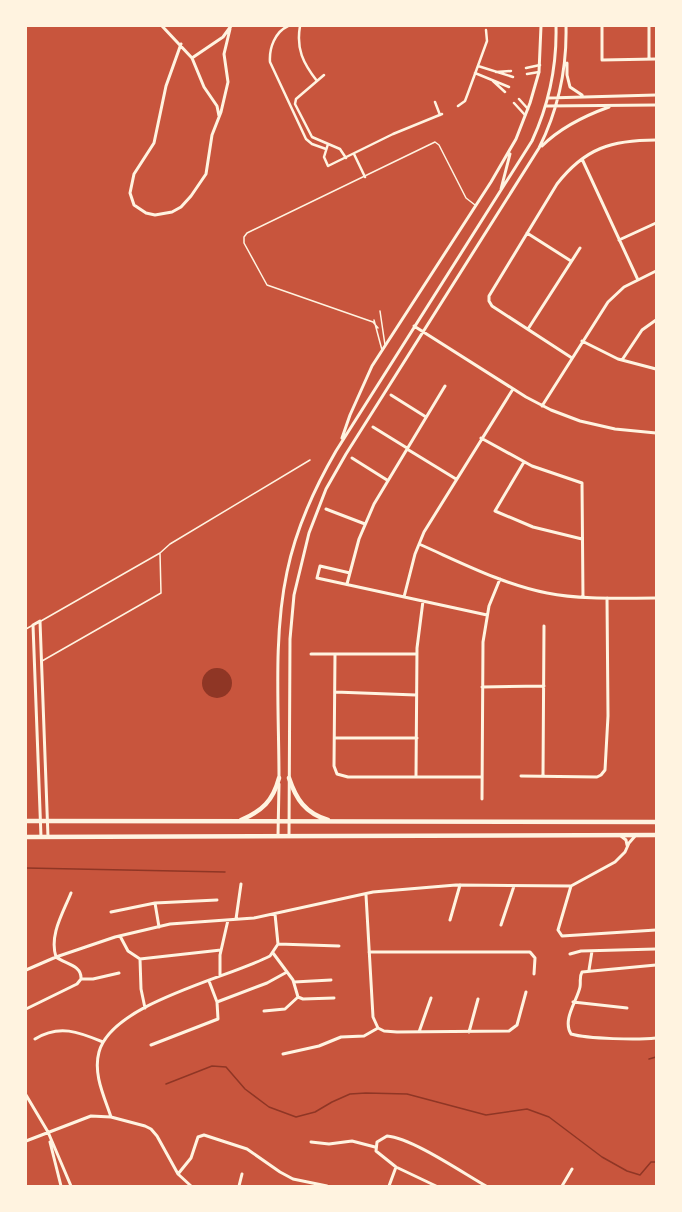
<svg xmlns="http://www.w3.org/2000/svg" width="682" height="1212" font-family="'Libre Baskerville',serif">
<rect width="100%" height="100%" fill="#c8553d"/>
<path fill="#8f3625" d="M202 683a15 15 0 1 1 30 0a15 15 0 1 1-30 0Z"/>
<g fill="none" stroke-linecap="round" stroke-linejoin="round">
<path stroke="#8f3625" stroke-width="1.5" d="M26,868L225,872
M649,1059L656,1057
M166,1084L212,1066L226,1067L245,1089L269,1107L296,1117L315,1112L332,1102L350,1094L366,1093L407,1094L486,1115L527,1109L549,1117L602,1157L627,1171L640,1175L651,1162H656"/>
<path stroke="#fff3e0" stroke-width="1.5" d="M380,311L385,345
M374,320L382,350
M378,328L373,322L267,285L244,243V237L247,233L435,142L439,145L466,198L475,205
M41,621L160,553L170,544L310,460
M26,629L33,625
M42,661L161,593L160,553"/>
<path stroke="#fff3e0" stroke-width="2.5" d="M288,26C275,32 269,48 270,62L306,139L312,144L326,149
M300,26C296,49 303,63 317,81
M478,66L513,77
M526,68L540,65
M496,72L511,71
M475,73L509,87
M527,74L539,72
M324,75L296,99L295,104L312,137L340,149L346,158
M493,81L505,92
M519,99L528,109
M435,102L440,115
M514,103L525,115
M458,106L465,101L468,93L487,41L486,30
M328,144L324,157L328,166L393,134L442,114
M354,154L365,177"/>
<path stroke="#fff3e0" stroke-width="3" d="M162,26L192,58L204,87L217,106L219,116
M602,26V60L656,59
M649,26V59
M181,44L166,86L154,143L134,174L130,193L134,205L146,213L155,215L172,212L181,207L191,196L206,174L212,135L221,112L228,82L224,54L230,29
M192,58L223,37L231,26
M567,63V75L570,87L582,95
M548,98L656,95
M546,106L656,105
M542,146C561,127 584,116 609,107
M582,159L638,280
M501,189L510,154
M527,233L571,261
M619,240L656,223
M414,326L526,397L551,410L580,421L615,429L656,433
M528,329L580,248
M582,341L618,359L656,369
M572,358L492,306L489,301V296L557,184C585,148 612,140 656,140
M622,360L642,330L656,320
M391,395L426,417
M542,406L608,302L624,287L656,271
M373,427L407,448
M342,438L350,415L372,366L491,182L516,139L530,103L539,72L541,26
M481,438L532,466L582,483L583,597
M407,449L456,479
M352,458L387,480
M524,462L495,511L533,527L582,539
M326,509L365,524
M419,544C460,562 502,584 547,593C582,600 620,598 656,598
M350,573L320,566L317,578L487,615
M347,584L359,539L374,504L445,386
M404,597L415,554L424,532L513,389
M311,654H417
M335,654L334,766L337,774L348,777H482
M482,687L544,686
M335,692L416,695
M335,738H417
M521,776L597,777L601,775L605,770L608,716L607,598
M543,776L544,626
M416,777L417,648L423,601
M279,778C279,711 273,637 287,572C296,528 314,489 336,451L532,141C549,104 557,67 556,26
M482,799L483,642L489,606L500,579
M278,836L279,784
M289,836L290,639L294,595L309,533L326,489L346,454L539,148C558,110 567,69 566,26
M621,836L626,840L627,845
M41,837L33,625L40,621L48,837
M571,886L558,930L562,936L656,930
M366,895L373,1017L378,1028L384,1031L397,1032L509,1031L517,1025L526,992
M155,903L159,927
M111,912L155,903L217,900
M236,919L241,884
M450,920L460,885
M501,925L514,886
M120,936L128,951L140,959L221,950
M278,944L339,946
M369,952H530L535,958L534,974
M273,953L293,980L298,997
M570,954L581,951L656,949
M140,959L141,989L145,1008
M656,965L582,972C579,977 581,982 580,987C577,1001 562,1020 571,1034C588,1039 638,1040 656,1038
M26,970L56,957L115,937L170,924L254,918L373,892L456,885L571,886L615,862L625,852L629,843L636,835
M589,970L592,951
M220,976V955L228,920
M81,979H93L119,973
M294,982L331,980
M298,997L303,999L334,998
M217,1002L267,983L287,972
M573,1002L627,1008
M26,1009L77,984L81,979C82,965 65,964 56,957C49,935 63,913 71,893
M264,1011L285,1009L298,997
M419,1032L431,998
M469,1032L478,999
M35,1039C59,1024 79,1032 103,1042
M151,1045L218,1019L217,1002L209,981
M283,1054L319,1046L341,1037L364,1036L378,1028
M26,1095L48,1132L71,1186
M111,1117C104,1096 93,1074 99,1052C112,1003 228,978 270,956L278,944L275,914
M26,1141L91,1116L111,1117L145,1126L151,1129L157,1136L178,1174L191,1186
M50,1142L61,1186
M311,1142L329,1144L352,1141L375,1147
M178,1174L191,1158L198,1137L204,1135L247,1149L280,1172L293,1179L327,1186
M239,1186L242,1174
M389,1186L396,1167
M436,1186L396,1167L376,1151L377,1142L387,1136C412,1138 463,1173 486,1186
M562,1186L572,1169"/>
<path stroke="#fff3e0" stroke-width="4.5" d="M289,778C296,799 305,813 328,820
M241,820C262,811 273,801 279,778
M26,821L656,822
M26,837L656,835"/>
</g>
<rect width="682" height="1212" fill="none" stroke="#fff3e0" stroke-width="54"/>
</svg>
